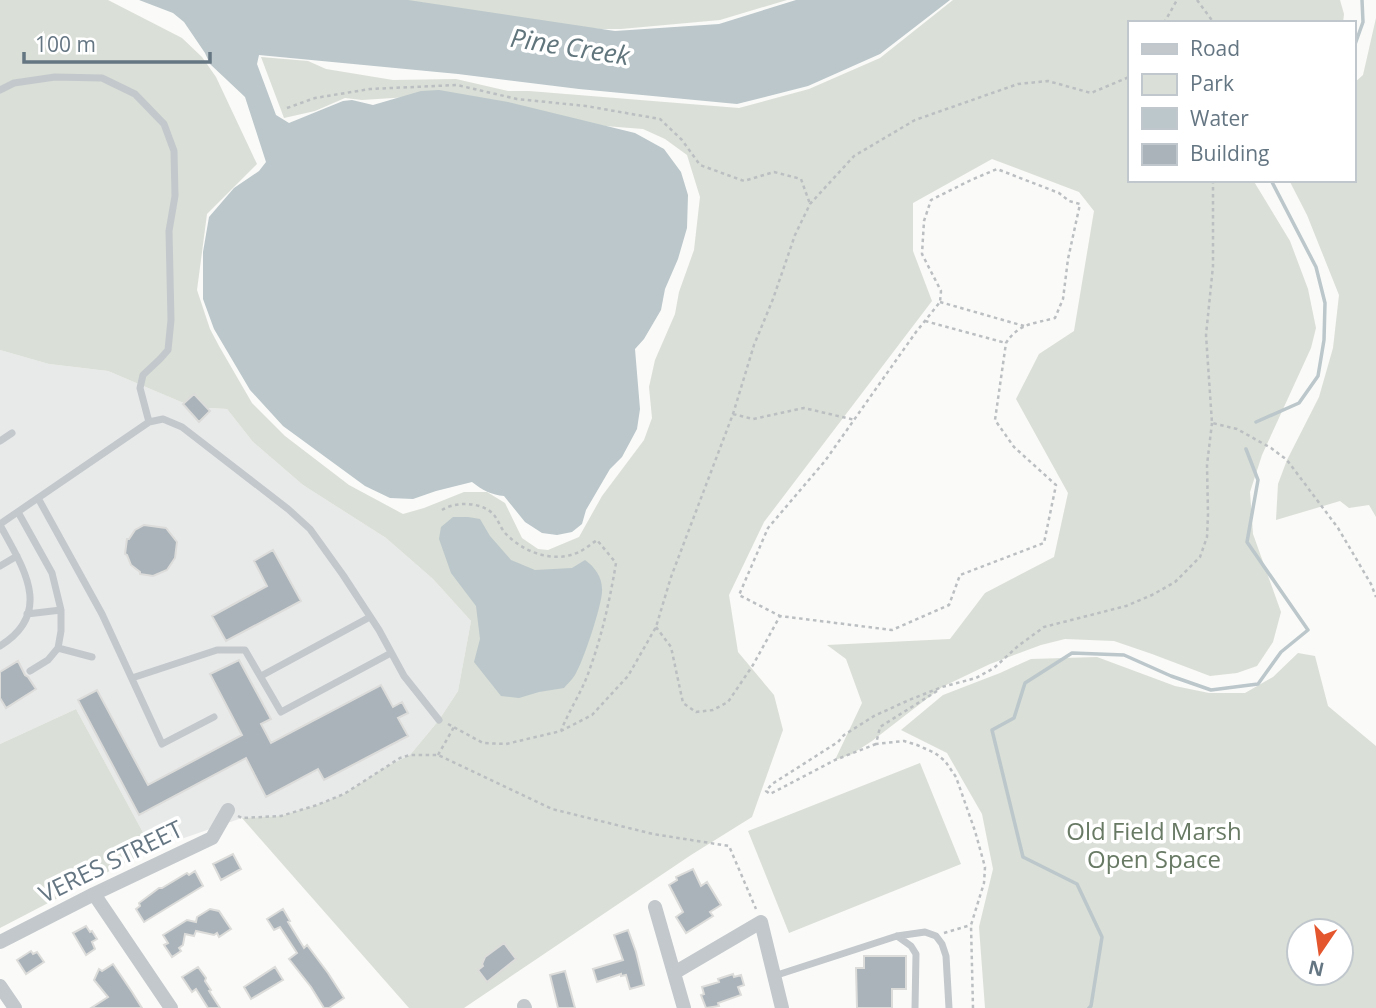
<svg xmlns="http://www.w3.org/2000/svg" width="1376" height="1008" font-family="'Open Sans',sans-serif">
<rect width="100%" height="100%" fill="#fafaf8"/>
<path fill="#e8e9e9" d="M0,350L49,364L108,371L193,407L227,409L253,442L303,485L386,538L433,579L471,621L458,691L439,720L410,755L387,766L344,794L317,805L281,816L242,818L152,849L76,709L0,744Z"/>
<path fill="#dadfd7" fill-rule="evenodd" d="M0,0H108L182,38L202,57L216,77L257,164L207,214L197,290L210,329L219,346L252,403L285,436L349,485L403,514L424,508L464,492H487L505,503L522,538L538,549L548,550L579,537L602,496L644,440L652,418L649,387L655,360L675,314L679,292L694,250L700,197L687,155L665,139L643,129L605,126L439,95L362,100L345,98L315,111L284,118L261,57L308,61L326,69L393,80L456,79L508,91H529L739,108L809,89L880,58L953,0H1340L1344,14L1343,23H1129V180H1253L1290,241L1308,289L1316,328L1311,348L1262,455L1250,492L1253,534L1281,612L1273,642L1257,666L1237,673L1210,676L1152,654L1114,641L1065,639L1041,645L990,664L942,687L872,741L852,754L835,760L862,703L846,659L827,645L950,639L985,593L1054,557L1068,493L1016,399L1039,354L1074,331L1094,211L1079,192L992,159L913,203V251L932,301L764,522L729,595L738,652L774,695L783,730L752,817L691,855L464,1008H409L242,818L281,816L317,805L344,794L387,766L410,755L439,720L458,691L471,621L433,579L386,538L303,485L253,442L227,409L193,407L108,371L49,364L0,350Z
M322,0H787L720,20L621,29H600Z
M1376,18V517L1369,505L1349,508L1340,501L1276,520L1278,484L1287,460L1319,397L1333,348L1339,295L1307,215L1289,180H1353V84L1363,75Z
M1298,653L1315,656L1328,706L1376,746V1008H985L979,927L993,869L982,814L947,753L901,730L943,695L1000,673L1031,659L1097,657L1175,686L1209,693H1245L1273,677ZM1299,931H1341V973H1299Z
M76,709L152,849L0,928V744Z
M920,763L961,864L789,933L748,831Z"/>
<path fill="#bbc7cb" d="M139,0H408L615,31L719,24L796,0H950L880,54L808,86L737,104L579,89L458,74L259,55L257,64L276,115L289,123L343,101L352,100L373,105L421,91L439,90L508,102L635,133L664,149L681,172L688,195L687,228L678,259L665,289L661,310L644,339L635,349L640,409L637,429L622,457L610,469L586,510L582,524L572,532L557,535L542,533L525,522L504,496C492,495 482,490 472,482L436,491L413,499L390,498L365,486L283,426L250,390L214,329L203,299V252L209,217L234,188L259,171L266,162L245,97L210,64L205,53L184,22L173,13Z
M453,517H468L480,519L490,536L511,560L535,570L572,568L585,560C595,567 603,578 602,592C601,608 583,662 575,675C572,680 567,684 564,688L539,692L519,698L501,696L474,662L480,639L476,606L451,573L439,539L441,527Z"/>
<g fill="none" stroke-linecap="round" stroke-linejoin="round">
<path stroke="#bbc7cb" stroke-width="3.5" d="M1353,50L1363,22L1362,0
M1256,422L1299,403L1318,376L1324,340L1325,303L1316,267L1271,180
M1089,1008L1091,1006L1102,937L1077,884L1023,857L992,730L1014,718L1025,683L1072,653L1124,655L1171,676L1211,690L1258,684L1281,652L1308,630L1247,542L1258,480L1246,449"/>
</g>
<path fill="#aab3b9" stroke="#dcdcda" stroke-width="2" d="M194,394L210,411L199,422L183,404Z
M144,525L166,528L177,542L175,558L167,570L153,576L140,574V572L131,565L127,555L125,554L127,539H129L135,530Z
M273,550L301,601L226,641L212,616L267,586L254,561Z
M239,660L271,719L261,724L271,743L381,685L393,707L402,702L408,713L398,718L408,736L324,780L318,769L266,797L246,758L139,815L78,700L97,690L148,785L242,735L210,674Z
M18,661L25,675L28,677L36,689L6,708L0,698V672Z
M233,854L241,869L221,880L213,864Z
M693,869L701,886L707,882L721,905L710,912L713,916L686,933L676,917L683,912L669,885L677,880L676,877Z
M195,871L203,886L144,922L136,909L140,906L139,903L159,888H162L187,873L189,875Z
M210,909L219,911L231,929L219,937L217,933L214,935L196,931L194,936L185,934L183,945L179,948L181,951L172,957L164,945L168,943L163,935L187,920L196,922L197,917Z
M283,909L290,921L288,922L304,948L307,945L328,973L344,998L329,1008H324L311,987L289,959L297,953L280,927L274,930L267,919Z
M86,926L90,932L92,931L97,939L92,942L95,949L86,955L73,933Z
M628,930L636,952L644,985L630,989L626,975L621,976V974L597,982L593,969L623,960L614,935Z
M504,943L516,959L487,982L478,970L483,966L482,964L485,957Z
M31,951L33,954L37,952L44,962L26,974L17,960Z
M864,956H906V989H892V1008H857L856,968H864Z
M113,964L132,992L142,1008H91L108,997L94,980L99,969L102,971Z
M198,967L206,978L205,981L211,990L209,991L220,1008H208L196,989L192,992L182,977Z
M275,967L283,980L251,999L244,987Z
M565,971L575,1008H558L550,975Z
M733,974L734,977L741,975L744,985L738,987L741,995L718,1003L719,1006L706,1008L701,995L704,994L702,987L719,982L718,979Z"/>
<g fill="none" stroke-linecap="round" stroke-linejoin="round">
<path stroke="#bbbfc2" stroke-width="2.5" stroke-dasharray="3.5 3.5" stroke-linecap="butt" d="M1197,0L1214,23
M1164,23L1177,0
M287,108L315,98L370,89L457,85L517,99L586,106L660,119L682,140L700,165L744,181L774,172L801,179L810,204
M1213,180V266L1206,335L1212,423L1237,429L1271,448L1287,460L1338,528L1371,584L1376,597
M940,302L1024,326
M925,321L1006,343
M733,414L753,419L804,408L855,420
M442,510C456,501 482,502 493,514C498,519 500,527 505,533C523,552 553,564 579,552C585,549 591,544 597,540L616,563C610,599 602,636 589,671C582,692 569,710 561,731
M656,627L671,647L683,703L696,712L713,710L728,702L753,665L780,616L892,630L949,605L960,575L1044,543L1056,485L1014,447L995,420L1006,343C1019,323 1033,324 1055,318L1063,299L1068,259L1080,204L1069,201L1059,193L997,169L971,180L931,200L924,221L922,254L941,291L940,302L916,332L825,461L768,528L739,595L780,616
M937,691L880,727L876,744L904,741L917,745L935,753L945,761L956,777L975,831L985,867L984,883L971,925L973,1008
M448,724L483,743L506,744L561,731L592,715L628,676L656,627L671,577L733,414L754,345L773,299L795,235L810,204L854,156L915,120L1018,84L1048,81L1091,93L1129,77
M876,744L835,760L770,794L766,791L772,784L838,742L844,735L874,716L909,700L942,687L976,678L994,668L1018,646L1044,627L1126,606L1152,595L1175,582L1200,557L1207,537L1208,514L1207,465L1212,423
M438,755L454,727
M238,816L242,818L281,816L317,805L344,794L400,758L410,755H438L552,809L653,834L729,846L756,909
M944,933L971,925"/>
<path stroke="#c3c8cc" stroke-width="7" d="M0,90L14,83L55,77L102,78L135,94L164,124L174,151L175,196L169,231L171,320L168,350L160,359L143,375L140,388L149,422
M0,441L12,433
M38,498L102,614L162,744L214,717
M18,512L52,573L61,610V631L58,648L48,660L30,671
M0,524L149,422L163,419L182,427L288,509L310,529L343,575L379,630L404,676L439,720
M0,525C22,566 55,612 0,646
M0,566L17,556
M27,614L61,610
M58,648L92,657
M261,676L370,617
M132,678L217,650H245L281,712L391,653
M897,936L911,946L916,954L915,1008
M774,976L897,936L925,932L936,936L942,944L946,956L949,1008"/>
<path stroke="#c3c8cc" stroke-width="14" d="M94,894L171,1008
M655,907L684,1008
M0,942L94,894L212,838L228,810
M674,973L761,922L782,1008
M0,986L15,1008
M524,1006L525,1008"/>
</g>
<g text-anchor="middle" stroke-width="7" stroke-linejoin="round" paint-order="stroke">
<g font-size="24" fill="#687a64" stroke="#fff">
<text x="1154" y="840">Old Field Marsh<tspan x="1154" dy="28">Open Space</tspan></text>
</g>
<g font-size="24" fill="#657683" stroke="#fff">
<text transform="translate(111 862) rotate(-26)" y="8">VERES STREET</text>
</g>
<g font-size="26" font-style="italic" fill="#60757c" stroke="#fff">
<text transform="translate(570 47) rotate(9)" y="9">Pine Creek</text>
</g>
</g>
<rect x="1128" y="21" width="228" height="161" fill="#ffffff" stroke="#c1c8cd" stroke-width="2"/>
<rect x="1142" y="44" width="35" height="10" fill="#c3c8cc" stroke="#c1c8cd" stroke-width="2"/>
<text x="1190" y="56" font-size="21" fill="#657683">Road</text>
<rect x="1142" y="74" width="35" height="21" fill="#dadfd7" stroke="#c1c8cd" stroke-width="2"/>
<text x="1190" y="91" font-size="21" fill="#657683">Park</text>
<rect x="1142" y="108" width="35" height="21" fill="#bbc7cb" stroke="#c1c8cd" stroke-width="2"/>
<text x="1190" y="126" font-size="21" fill="#657683">Water</text>
<rect x="1142" y="144" width="35" height="21" fill="#aab3b9" stroke="#c1c8cd" stroke-width="2"/>
<text x="1190" y="161" font-size="21" fill="#657683">Building</text>
<g transform="translate(1320 952) rotate(193)"><circle r="33" fill="#ffffff" stroke="#c1c8cd" stroke-width="2"/>
<path d="M0-5L12 26L0 18L-12 26Z" fill="#e4572e"/>
<text y="-10" font-size="19" font-weight="bold" text-anchor="middle" fill="#657683">N</text>
</g>
<path d="M24 52v10h186v-10" fill="none" stroke="#657683" stroke-width="3.5"/>
<text x="35" y="52" font-size="21" fill="#657683" stroke="#ffffff" stroke-width="5" paint-order="stroke">100 m</text>
</svg>
